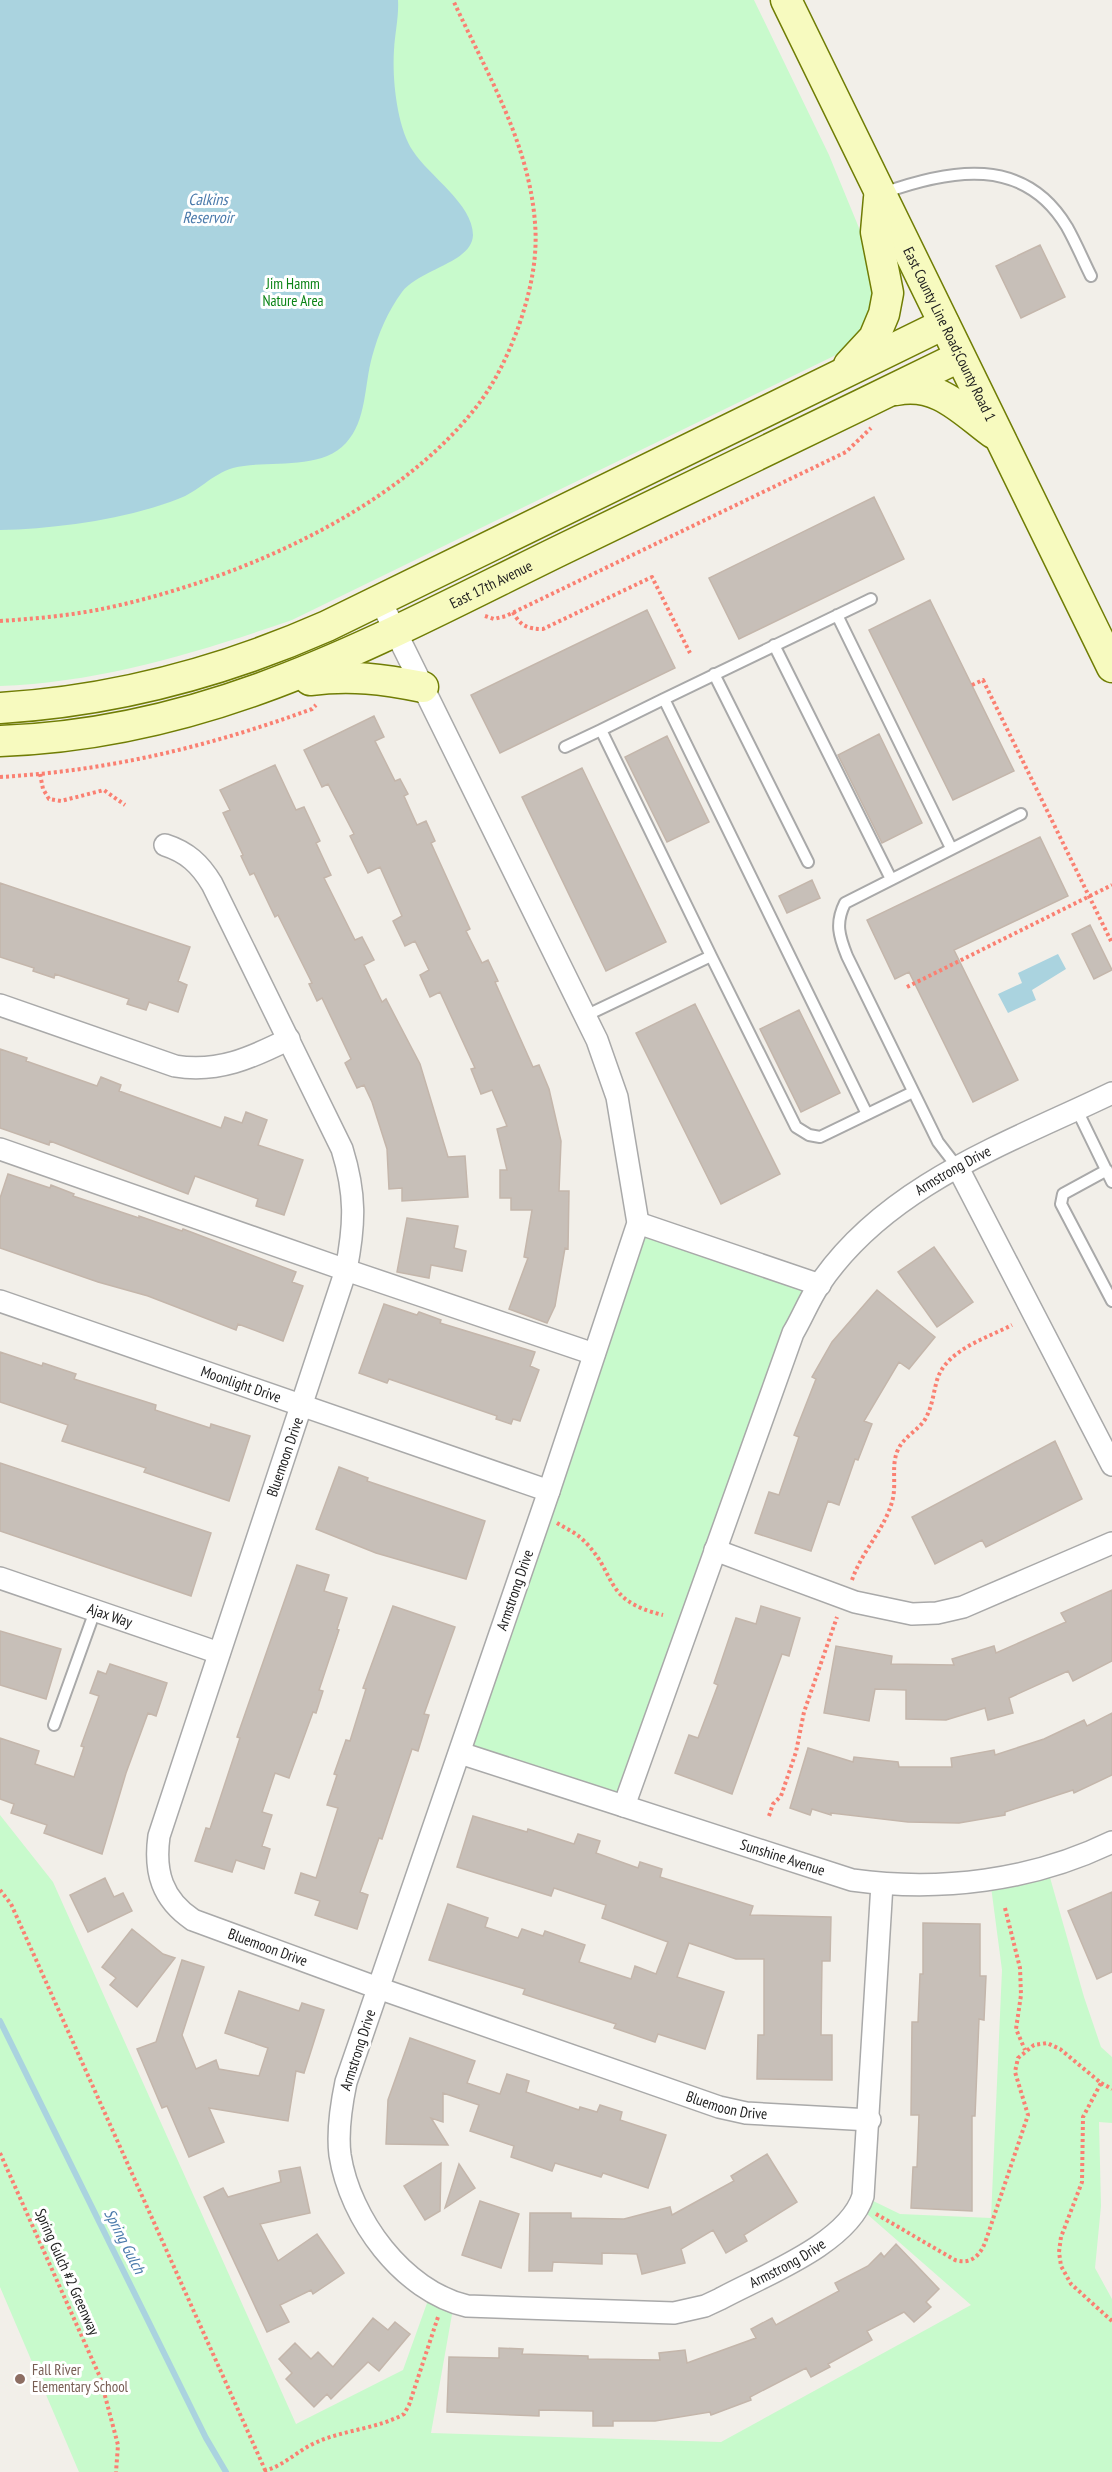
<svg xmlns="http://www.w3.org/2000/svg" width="1112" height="2472" font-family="'PT Sans Narrow',sans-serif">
<rect width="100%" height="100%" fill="#f2efe9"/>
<path fill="#c8facc" d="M0,0H754L829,155L873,262L875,300L855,343L838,354L292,620C196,653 102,682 0,686Z
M638,1223L820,1285L624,1806L460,1753Z
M0,1815L53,1882L296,2424L403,2370L431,2292L454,2303L431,2433L721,2442L971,2305L859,2207L863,2196L900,2214L991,2218L1002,1970L990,1879L1047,1867L1084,1997L1101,2047L1112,2057V2123L1099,2122L1101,2206L1095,2268L1112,2299V2472H79L0,2287Z"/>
<path fill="#aad3df" d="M0,0H398C399,16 395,33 394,50C392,79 397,127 413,151C429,176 473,204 473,235C472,263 421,268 402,292C388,311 378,334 372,357C364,386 367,420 346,443C320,472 266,459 233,468C212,474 198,492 178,499C127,519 56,529 0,530Z
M1058,954L1066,969L1032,990L1036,1000L1008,1013L998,994L1022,983L1018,973Z"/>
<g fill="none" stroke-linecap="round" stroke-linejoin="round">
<path stroke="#aad3df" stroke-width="6" d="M0,2021L206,2438L226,2472"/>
</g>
<path fill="#c7bfb8" stroke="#c4b6ab" stroke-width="1.5" d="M1040,245L1065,297L1021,318L996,266Z
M874,497L904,559L739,639L709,578Z
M930,600L1014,771L953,800L869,630Z
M647,610L675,668L500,753L471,695Z
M374,716L384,737L375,741L395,781L400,779L408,794L404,796L417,825L426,821L435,841L431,843L470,929L466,931L482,963L488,960L498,981L495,982L533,1067L539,1065L549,1089L561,1141L559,1191H569L568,1249L565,1248L555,1306L547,1323L509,1309L528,1258L524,1257L532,1210H511V1198H500V1170H507L497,1129L507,1126L492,1090L481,1094L471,1069L475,1068L440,992L430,997L420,975L429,970L415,941L405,946L393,921L402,916L380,867L368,873L350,836L354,834L328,784L322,787L304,750Z
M879,734L922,823L882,843L838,755Z
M667,736L709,822L667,842L625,757Z
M275,765L296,810L304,807L320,841L316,843L331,875L324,878L355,940L362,937L374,960L364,965L382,1002L386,999L420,1064L448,1157L465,1156L468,1197L402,1201V1188L389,1189L387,1149L372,1102L364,1085L357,1088L345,1063L351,1059L322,998L317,1001L309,984L312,983L278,915L275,917L254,873L250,875L241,856L243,855L223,813L230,810L220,790Z
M582,768L666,942L606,971L522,797Z
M1040,837L1068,896L954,950L1018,1080L973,1102L909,972L895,979L867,920Z
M812,880L820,898L787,913L779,896Z
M0,883L190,947L178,981L187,985L178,1012L149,1002L146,1010L127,1004L129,999L55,974L54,978L33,971L34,968L0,957Z
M1090,925L1112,970L1094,979L1072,934Z
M695,1004L780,1174L721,1204L636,1033Z
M799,1010L840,1093L801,1112L760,1029Z
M0,1049L27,1058L26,1061L97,1086L101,1077L121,1085L119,1091L221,1128L225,1117L242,1123L246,1112L267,1120L258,1145L303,1160L284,1215L256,1206L258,1199L195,1176L188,1194L50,1141L49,1145L0,1128Z
M8,1174L50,1188L51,1185L74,1194L73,1196L139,1218V1216L182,1231L183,1229L296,1272L292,1282L303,1286L283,1341L238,1324L236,1330L148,1296L98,1282L0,1248V1198Z
M407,1218L458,1226L454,1248L466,1251L462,1271L431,1265L429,1278L397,1272Z
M934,1247L973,1302L937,1327L898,1272Z
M877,1290L935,1337L909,1369L899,1362L864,1421L872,1424L858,1460L855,1459L839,1505L828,1501L811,1551L755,1533L769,1492L779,1495L799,1437L794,1435L816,1379L812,1377L832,1342Z
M384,1304L417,1315L419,1312L441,1320L440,1323L535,1352L530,1366L539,1370L520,1421L513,1419L511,1424L496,1419L497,1416L389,1379L387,1383L359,1373Z
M0,1352L42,1366L43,1363L76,1374L74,1379L156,1405L155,1410L210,1428L211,1424L250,1436L229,1501L144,1472L146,1468L62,1441L68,1425L0,1402Z
M1055,1441L1082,1499L986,1547L982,1540L935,1564L912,1517Z
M0,1463L211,1533L191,1596L0,1531Z
M339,1467L368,1478L367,1481L485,1521L466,1579L376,1553L316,1529Z
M297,1565L329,1575L324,1591L347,1598L337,1629L339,1630L319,1690L323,1691L316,1713L313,1712L289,1778L275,1773L262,1812L272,1815L262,1846L270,1849L264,1869L236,1860L232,1872L195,1861L206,1828L210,1829L240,1738L237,1737Z
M1112,1590V1661L1073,1681L1068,1671L1009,1698L1013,1713L988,1720L985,1708L946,1720L906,1719V1690L875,1689L869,1721L824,1713L836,1646L892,1656L891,1664L954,1665L952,1659L994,1646L996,1653L1066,1622L1061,1613Z
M393,1606L455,1627L424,1714L429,1715L418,1751L412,1749L382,1839L379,1838L360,1892L368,1895L357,1929L315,1915L320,1901L295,1893L301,1873L316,1878L338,1808L327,1805L337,1775L334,1774L346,1740L350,1741L366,1689L363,1688Z
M761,1606L800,1618L789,1656L782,1654L732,1794L675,1773L689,1735L698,1738L718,1685L714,1683L736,1618L756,1624Z
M0,1631L61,1649L46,1699L0,1685Z
M110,1664L167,1683L156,1716L148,1713L126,1773L102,1854L44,1833L47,1825L11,1813L14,1804L0,1799V1738L39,1751L35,1764L74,1777L84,1747L81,1746L99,1696L90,1693L98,1671L106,1674Z
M1112,1713V1775L1074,1793L1073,1790L1005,1812V1815L959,1823L908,1822L831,1813V1815L812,1809L810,1815L790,1808L808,1748L853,1762L854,1757L898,1762L899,1767H952L951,1758L994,1750L995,1755L1044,1739L1084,1720L1087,1726Z
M473,1816L527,1832L528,1829L574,1844L578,1834L600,1841L596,1853L638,1868L640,1862L662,1869L660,1877L753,1906L750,1915L831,1917L830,1961H822L821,2035H832V2080L757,2079L758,2035H764V1959H736L689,1943L677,1977L724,1992L705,2049L658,2034L655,2042L614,2028L616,2024L523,1994L525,1989L429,1960L448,1904L488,1918L485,1927L518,1938L522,1929L543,1936L545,1931L585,1945L579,1962L631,1979L635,1966L656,1974L668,1942L602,1918L606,1905L554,1888L551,1896L457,1867Z
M105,1878L114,1897L123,1893L132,1911L88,1932L70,1895Z
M1112,1892V1972L1097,1979L1068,1911Z
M923,1923L980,1924V1976H986L984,2020L979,2019L975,2116H972V2211L911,2208L913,2167H917L919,2115H911L912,2022H918L920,1974H923Z
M132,1929L163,1954L175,1958L137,2007L110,1985L116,1978L102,1967Z
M182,1960L204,1967L182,2035L196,2069L216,2060L219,2069L259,2076L268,2048L225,2033L239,1991L299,2011L302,2003L324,2010L304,2073L296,2071L288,2121L209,2108L224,2142L189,2157L167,2106L162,2108L137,2049L156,2042Z
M410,2038L475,2061L467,2083L500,2094L507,2074L529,2081L526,2092L579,2110L580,2107L597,2112L600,2105L622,2112L620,2120L666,2135L648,2188L603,2173L601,2177L555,2163L552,2171L511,2157L514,2146L470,2131L479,2105L443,2093V2122L431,2118L448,2145L386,2144L388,2100Z
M767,2154L797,2202L744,2235L747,2241L726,2253L713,2230L681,2249L685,2263L642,2274L637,2254L602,2253V2264L553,2262L552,2271H529L530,2213H571V2218L624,2219L670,2207L672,2215L734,2181L731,2176Z
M441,2163L440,2211L425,2220L404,2186Z
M459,2164L475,2188L445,2208Z
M300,2167L310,2213L260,2224L278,2261L317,2234L344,2273L313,2294L311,2290L280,2305L289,2322L267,2332L204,2197L223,2188L228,2197L281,2182L279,2171Z
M480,2201L519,2214L501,2268L462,2255Z
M896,2244L939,2289L926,2302L931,2307L914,2322L904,2312L867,2331L872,2340L828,2364L830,2367L811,2377L806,2368L750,2397L751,2400L711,2415L710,2412L655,2421H613V2426H593V2411L539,2410V2416L447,2412L449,2357L499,2358V2348L523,2349L522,2354L588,2356V2359L660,2360L659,2353L685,2350L687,2363L756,2338L751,2329L772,2318L776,2325L839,2291L835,2283L868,2266L881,2253L884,2257Z
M373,2318L388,2330L395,2322L410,2334L379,2371L368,2362L331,2399L327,2394L314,2407L286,2379L292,2373L279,2359L295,2343L311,2359L318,2352L333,2367Z"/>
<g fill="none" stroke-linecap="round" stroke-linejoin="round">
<defs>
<path id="lane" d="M883,193C950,169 1024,155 1067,227C1076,243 1083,260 1091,276
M837,615L951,848
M774,645L891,879
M714,674L808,862
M664,699L601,730L711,956
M565,747L601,730
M585,1016L711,956L796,1127L809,1135L820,1137L913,1092
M1077,1110L1112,1182
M867,1114L664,699L871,599
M958,1168L938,1142L847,956C839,936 835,923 845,903L1021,814
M1107,1170L1063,1194L1061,1204L1112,1301
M54,1725L95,1611"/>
<g id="street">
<path id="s1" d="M380,600L597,1040L617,1097L638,1223L549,1491L346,2082C341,2106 337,2131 340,2155C350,2219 403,2291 467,2306L674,2313L705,2306L720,2299C762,2276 848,2244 863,2196L882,1884"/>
<path d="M0,1005L175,1066C218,1073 251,1058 289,1039"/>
<path d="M0,1149L346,1270C355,1224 356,1194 342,1149L212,884C200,864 187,852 165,845"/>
<path d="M958,1168L1112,1465"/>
<path d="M638,1223L820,1285"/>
<path id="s2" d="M0,1301L549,1491"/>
<path id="s3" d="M594,1354L346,1270L159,1836C154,1872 162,1899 193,1920L378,1988L719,2107L746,2113L870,2120"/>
<path d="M715,1550L855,1602L912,1614L937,1613L963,1607L1112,1543"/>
<path id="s4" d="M0,1578L219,1653"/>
<path id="s5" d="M460,1753L852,1880C940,1892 1032,1881 1112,1842"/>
<path id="s6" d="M624,1806L793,1333C802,1318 809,1300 819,1285C886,1185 1008,1143 1112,1093"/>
</g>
<g id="secondary">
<path id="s7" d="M786,0L1112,667"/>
<path d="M849,365L874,338L884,314L888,293L876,232L879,198"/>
<path d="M896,390C937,381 963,411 993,433"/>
<path d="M310,680C352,675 382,679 423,687"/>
<path d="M0,708C114,701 223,672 327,626L944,324"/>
<path id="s8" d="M0,741C212,734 375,641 559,551C693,486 826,422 959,357"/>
</g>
</defs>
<use href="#lane" stroke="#a9a9a9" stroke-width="14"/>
<use href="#street" stroke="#a9a9a9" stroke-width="24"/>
<use href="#secondary" stroke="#707d05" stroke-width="33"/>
<path stroke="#fa8072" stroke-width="4" stroke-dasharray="3 3" stroke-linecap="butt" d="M513,612C520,626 528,629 543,629L652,577L690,653
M485,616L494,619L506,616L846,452L871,428
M0,621C32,619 65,616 97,610C227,584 394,514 477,406C495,383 508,355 518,328C530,294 538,259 535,223C529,142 486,72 453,0
M972,685L983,680L1112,943
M40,774L43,789L49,799L61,801L104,790L125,805
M0,777C108,771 211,746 312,709L316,705
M907,987L1112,885
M557,1523C565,1528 574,1532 581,1538C619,1573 600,1600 663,1615
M852,1580C862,1551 884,1530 892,1502C897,1485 891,1468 897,1452C902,1438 916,1432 924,1421C933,1407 933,1392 938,1377C949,1349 987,1338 1012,1325
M769,1816L773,1804L781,1796L796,1752L804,1712L837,1617
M0,1890L11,1904L266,2472
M1005,1908L1020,1968L1021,1995L1016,2029L1025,2050
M1101,2083L1112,2089
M0,2153L100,2377L118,2445L116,2472
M876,2214L955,2260C971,2265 981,2255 986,2240L1028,2115L1015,2072L1018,2058L1034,2045L1047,2043L1060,2049L1101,2083L1083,2117L1082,2182L1061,2237L1059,2252L1061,2266L1071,2284L1112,2321
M264,2471C284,2466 298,2450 317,2442C344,2430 380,2428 404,2414L409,2405L438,2317"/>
<use href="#lane" stroke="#fff" stroke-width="10"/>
<use href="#street" stroke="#fff" stroke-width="21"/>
<use href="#secondary" stroke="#f7fabf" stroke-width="30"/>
</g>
<circle fill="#8d6e63" stroke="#fff" stroke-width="2" cx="20" cy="2379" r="6"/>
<g text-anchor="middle" stroke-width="6" stroke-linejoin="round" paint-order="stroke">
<g font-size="15" fill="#0c8416" stroke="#fff">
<text x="293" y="289">Jim Hamm<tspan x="293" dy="17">Nature Area</tspan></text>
</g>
<g font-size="15" fill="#222" stroke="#fff">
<text dy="5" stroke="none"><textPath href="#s7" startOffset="372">East County Line Road;County Road 1</textPath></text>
<text dy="5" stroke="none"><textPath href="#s8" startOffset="520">East 17th Avenue</textPath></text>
<text dy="5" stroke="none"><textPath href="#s6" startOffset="735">Armstrong Drive</textPath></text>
<text dy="5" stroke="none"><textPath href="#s2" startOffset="255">Moonlight Drive</textPath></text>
<text transform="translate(285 1457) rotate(-71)" y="5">Bluemoon Drive</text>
<text transform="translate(515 1590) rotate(-71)" y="5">Armstrong Drive</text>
<text dy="5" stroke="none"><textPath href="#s4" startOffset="116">Ajax Way</textPath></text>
<text dy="5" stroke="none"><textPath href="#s5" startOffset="339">Sunshine Avenue</textPath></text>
<text dy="5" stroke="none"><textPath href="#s3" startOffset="1034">Bluemoon Drive</textPath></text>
<text transform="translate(358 2050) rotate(-72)" y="5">Armstrong Drive</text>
<text dy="5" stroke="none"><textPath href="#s3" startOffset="1520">Bluemoon Drive</textPath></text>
<text dy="5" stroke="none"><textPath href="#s1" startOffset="2199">Armstrong Drive</textPath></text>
<text transform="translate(67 2272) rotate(66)" y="5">Spring Gulch #2 Greenway</text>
</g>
<g font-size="15" fill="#785e54" stroke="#fff" text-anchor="start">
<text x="32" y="2375">Fall River<tspan x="32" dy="17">Elementary School</tspan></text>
</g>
<g font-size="16" font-style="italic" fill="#4a7aab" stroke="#fff">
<text x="208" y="205">Calkins<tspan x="208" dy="18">Reservoir</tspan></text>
<text transform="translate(125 2241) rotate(63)" y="6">Spring Gulch</text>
</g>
</g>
</svg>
